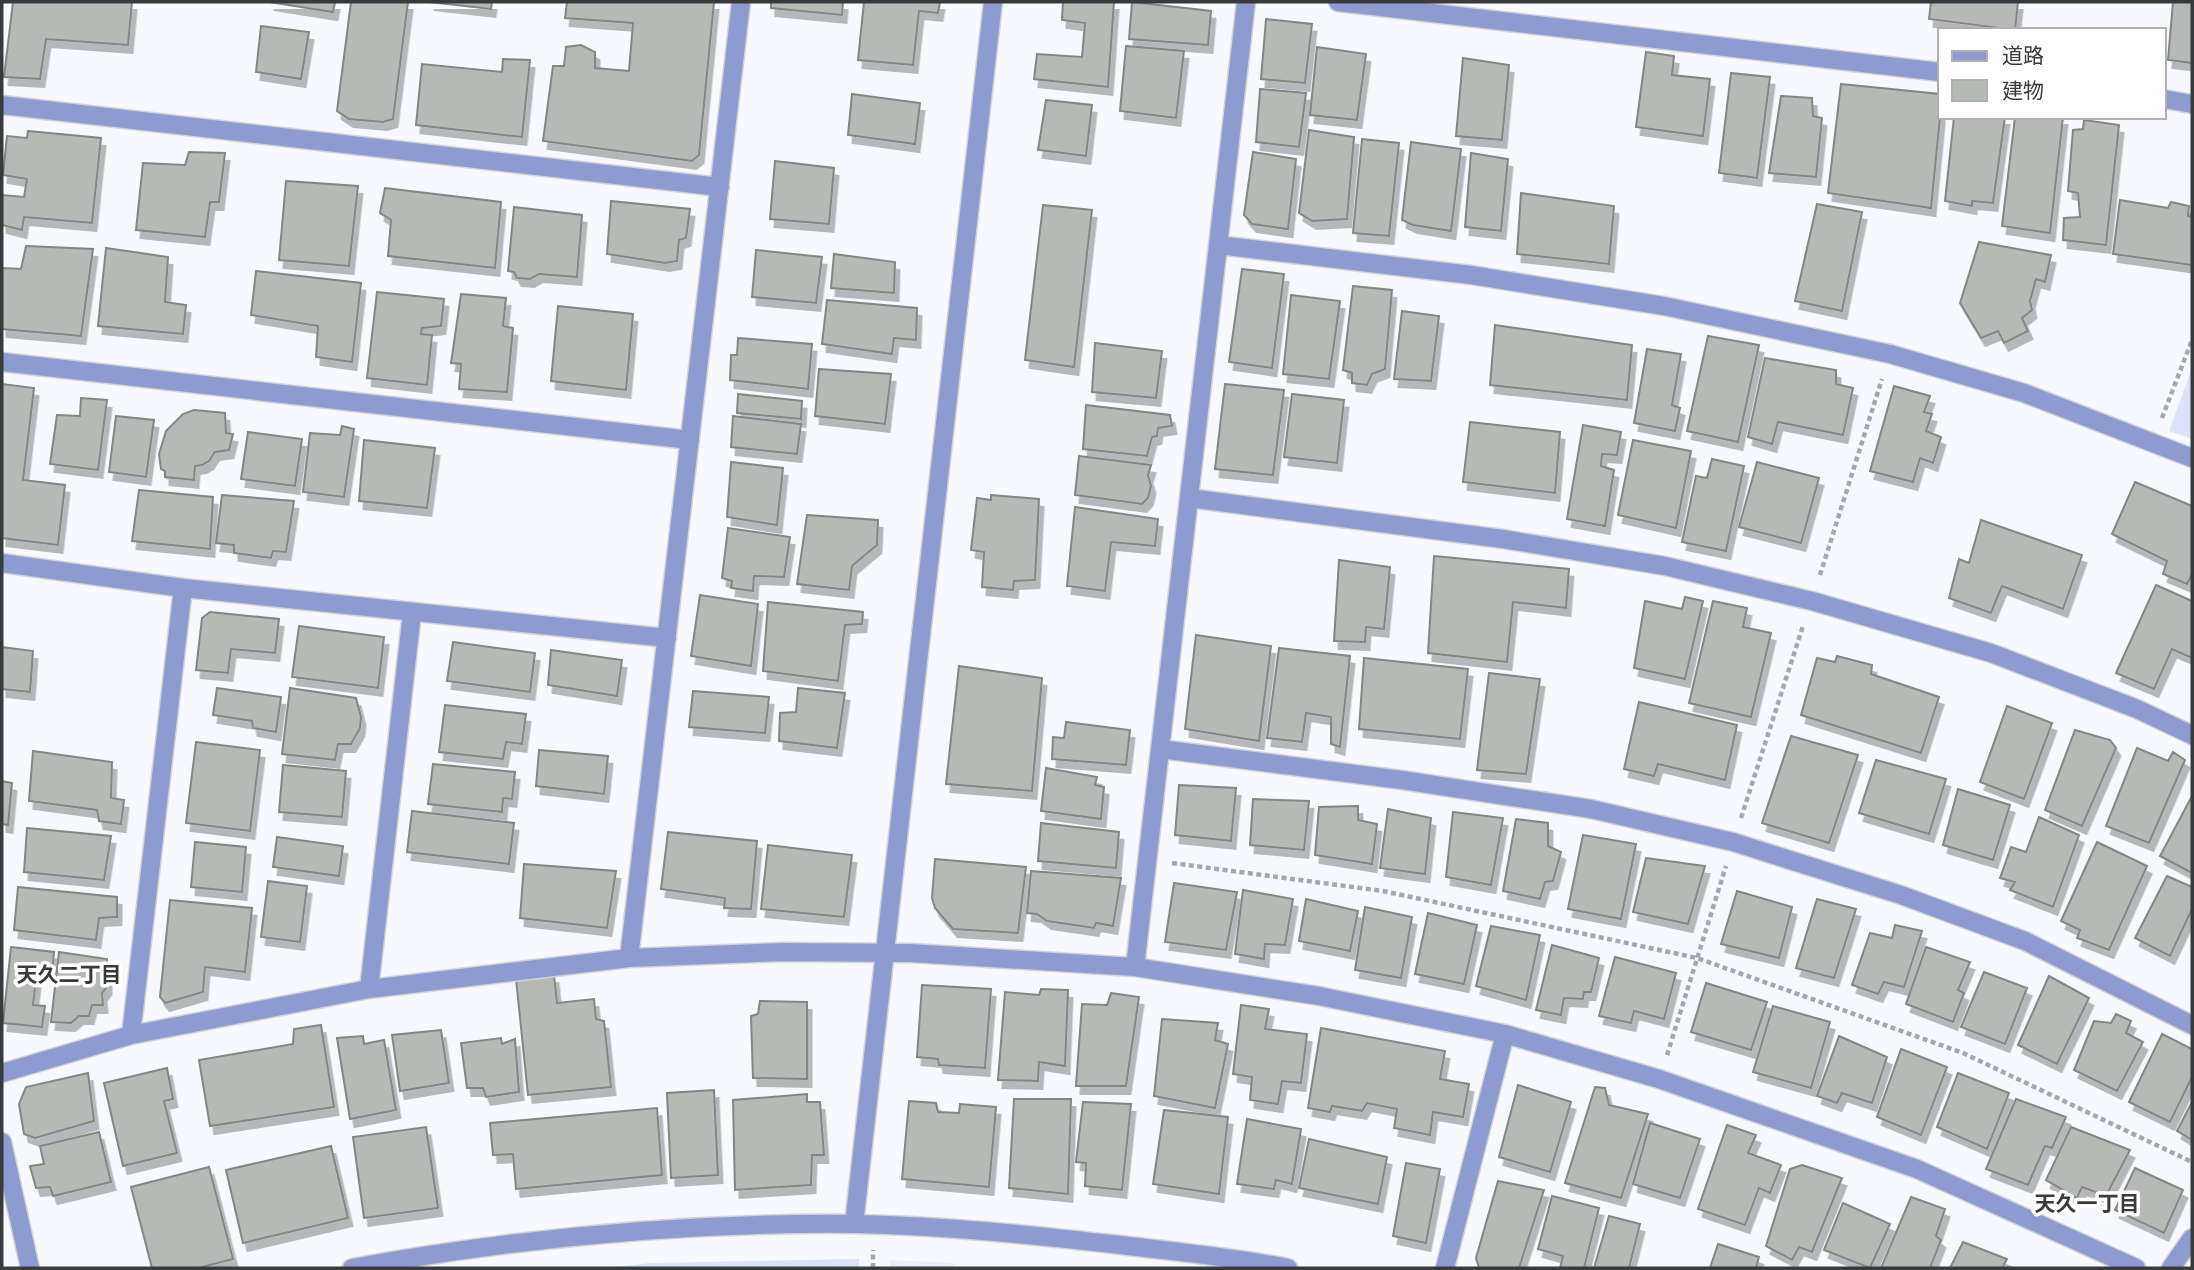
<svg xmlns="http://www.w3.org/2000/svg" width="2194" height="1270" font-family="Lora,'Noto Sans JP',serif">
<defs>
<filter id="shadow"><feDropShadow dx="4.5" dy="8" stdDeviation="0" flood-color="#0004"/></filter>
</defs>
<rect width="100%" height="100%" fill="#f7f9fe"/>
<path fill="#eaeefa" d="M890,1260L953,1263L957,1268H890Z"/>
<path fill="#dbe2fa" d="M2192,368V439L2169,431Z
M859,1259V1268H602L651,1263Z"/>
<path fill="#b5bab6" stroke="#838784" stroke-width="2" filter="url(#shadow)" d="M13,2H132L128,45L46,39L40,79L4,77Z
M269,2H335L333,12Z
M351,2H408L393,119L383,122L349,119L337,111Z
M429,2H492L491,9Z
M567,2H714L699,155L692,161L543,141L553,66H564L566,47L581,45L595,52V68L629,71L633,23L565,18Z
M771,2H843L842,15L771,8Z
M864,2H940L938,13L919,11L913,65L858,60Z
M1063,2H1114L1108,87L1034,79L1037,54L1082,57L1085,23L1062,20Z
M1132,2L1211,11L1208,45L1129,39Z
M1931,2H2018L2015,30L1929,19Z
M2173,2H2192V63L2168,60Z
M1266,19L1312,24L1305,83L1261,79Z
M261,26L309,32L301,79L256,72Z
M1126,46L1184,51L1176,118L1120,111Z
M1317,47L1366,54L1357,120L1310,115Z
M1646,52L1674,56L1672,75L1710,79L1703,136L1636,127Z
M1463,58L1509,65L1502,140L1456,136Z
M503,59L530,60L522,137L416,125L422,64L502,72Z
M1731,73L1770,77L1757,178L1719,173Z
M1841,84L1940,94V117L1931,208L1828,193Z
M1260,89L1306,93L1299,147L1256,142Z
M852,94L920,103L915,144L848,135Z
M1781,96L1812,98L1813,116L1822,118L1816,177L1769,173Z
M1046,100L1092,105L1086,156L1038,150Z
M1954,117H2005L1993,203L1972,201V206L1945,201Z
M2015,117H2063L2050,233L2002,226Z
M2084,120L2119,125L2106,245L2063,240L2064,218L2080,217L2078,193L2068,191L2073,130L2083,129Z
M1309,130L1354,137L1347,219L1312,221L1299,213Z
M28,131L101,138L92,223L24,217L22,230L2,225V195L24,197L27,179L3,175L7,136L27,138Z
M1362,139L1399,143L1389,236L1353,233Z
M1411,142L1461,149L1451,231L1413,225L1402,220Z
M189,152L225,153L219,202H210L205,237L136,230L143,163L185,165Z
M1253,152L1296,159L1288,229L1252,224L1244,215Z
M1471,153L1508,159L1501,231L1465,227Z
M775,161L834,168L829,224L770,219Z
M286,181L358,186L349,266L279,260Z
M385,188L501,202L495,268L388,256L391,220L380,213Z
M1521,193L1614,206L1609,264L1517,254Z
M2120,200L2168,208L2171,202L2189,206L2188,216L2192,217V265L2113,254Z
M611,201L690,209L686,238L679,240L677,261L665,263L607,254Z
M1817,204L1862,212L1842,311L1795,301Z
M1043,205L1092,210L1074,367L1025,360Z
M514,207L582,215L577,277L539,274L530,279L517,278L514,272L508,271Z
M1979,242L2051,255L2045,282L2036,279L2030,301L2032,310L2022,318L2028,331L2004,343L1998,331L1981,338L1960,303Z
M26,246L93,249L81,336L2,329V268L21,269Z
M106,248L168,257L165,302L186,305L183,334L98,326Z
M756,250L822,257L816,303L752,297Z
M834,254L895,262L894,293L831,288Z
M1242,269L1284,274L1272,368L1229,362Z
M256,271L361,283L352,362L316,357L318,326L251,315Z
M1353,286L1392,290L1385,369L1372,374L1367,385L1352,383V373L1343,370Z
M377,292L444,299L441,326L422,328L421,334L432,335L427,385L367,378Z
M461,294L506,298L503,326L513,328L507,392L459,389L461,364L451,363Z
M1291,295L1340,301L1329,379L1283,374Z
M827,300L917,308L916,340L894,338L892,354L822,344Z
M558,306L633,314L626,390L551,381Z
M1402,311L1439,316L1431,381L1394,379Z
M1495,325L1632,345L1627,400L1490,385Z
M1708,336L1759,345L1738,442L1687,431Z
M738,338L812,344L808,389L730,380L731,355H737Z
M1095,343L1162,351L1156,398L1092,392Z
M1647,349L1681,354L1672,405L1680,408L1675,431L1634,423Z
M1765,358L1836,370V384L1853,388L1843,435L1778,422L1772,444L1748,437Z
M819,369L891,374L885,424L815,416Z
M2,384L34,388L23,480L65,485L58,545L2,538Z
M1225,384L1284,390L1273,475L1215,469Z
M1894,386L1930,396L1924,412L1932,414L1926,431L1941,437L1933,463L1920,458L1913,482L1870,471Z
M738,394L802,401L801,419L737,413Z
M1292,394L1344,400L1337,463L1284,457Z
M81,398L107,400L98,470L50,464L57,415L80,416Z
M1086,405L1170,415L1172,426L1158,428L1157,436L1152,437L1147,456L1083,449Z
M194,410L225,413L226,433L233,434L229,450L215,452L209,461L202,465L195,466L194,480L165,477V471L161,469L159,454L166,431L183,414Z
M116,416L154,420L146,477L109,472Z
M733,416L801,424L797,454L731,447Z
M1470,422L1560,432L1555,493L1463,482Z
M1583,425L1621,432L1617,455L1602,454L1601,466L1614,470L1605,526L1567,519Z
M342,426L354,429L344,497L303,492L310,433L340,435Z
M248,432L302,439L295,486L241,479Z
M364,440L435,448L427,508L359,501Z
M1633,440L1691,451L1676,528L1618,515Z
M1079,456L1151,465L1148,475L1151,486L1148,498L1142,504L1075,495Z
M1712,459L1744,466L1726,551L1682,542L1696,476L1707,478Z
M731,462L783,468L777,525L727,517Z
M1757,462L1819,478L1801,543L1739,527Z
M2135,482L2192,506V574L2187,584L2163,574L2167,561L2112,534Z
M139,490L213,497L210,549L132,541Z
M222,495L294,501L286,552L273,551L271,558L234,553V545L216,543Z
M991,495L1039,499L1035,580L1014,581L1013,590L982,587L984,552L971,550L977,498L991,500Z
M1075,507L1158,519L1155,546L1111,542L1105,591L1067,586Z
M807,515L878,520L877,545L852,566L849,590L797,584Z
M1981,520L2082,555L2063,609L2002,586L1991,613L1949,598L1959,559L1969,563Z
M728,528L790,537L784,577L754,576L753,591L731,588L732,581L722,578Z
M1434,556L1569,569L1566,608L1513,602L1507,662L1428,653Z
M1339,560L1390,567L1384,629L1366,627L1365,642L1334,641Z
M2156,585L2192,601V658L2172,649L2154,689L2116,673Z
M700,595L758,604L751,666L691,656Z
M1685,597L1703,601L1685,679L1634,668L1645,601L1682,609Z
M1713,601L1747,608L1743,627L1771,633L1751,717L1689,703Z
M768,602L863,612L862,624L845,625L838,681L763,671Z
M210,612L279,619L275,653L231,649L228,673L196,670L202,618Z
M299,626L384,637L378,688L292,677Z
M1196,635L1271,646L1259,741L1185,729Z
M453,642L535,653L530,692L447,681Z
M2,647L33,651L30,692L2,689Z
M1279,648L1350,656L1340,747L1331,744V717L1306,713L1302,742L1267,738Z
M551,650L622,660L617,696L548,685Z
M1837,656L1872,665L1871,674L1939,697L1921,753L1801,715L1817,658L1835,662Z
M1364,658L1468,669L1460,739L1359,729Z
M959,666L1042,678L1032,791L946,784Z
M1489,673L1540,679L1526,774L1477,770Z
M217,688L281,697L276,732L253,728L252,721L213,715Z
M290,688L356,698L361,717L360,728L351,744H338L335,760L282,754Z
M798,688L845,693L837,748L779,741L780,713L796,712Z
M693,691L769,697L765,733L689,727Z
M1639,702L1737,725L1725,780L1658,764L1654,776L1624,769Z
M445,705L526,714L522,744L506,742L503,759L439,752Z
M2007,706L2052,723L2024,799L1980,782Z
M1066,722L1130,730L1126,765L1052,759L1053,737L1064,738Z
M2075,730L2110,740L2116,748L2082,826L2045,810Z
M1791,736L1858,755L1829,843L1762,823Z
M196,742L260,750L250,831L186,823Z
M2137,748L2168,761L2173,752L2185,760L2149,843L2106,826Z
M539,750L608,756L604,794L536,786Z
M33,751L112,762L111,798L124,800L121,824L99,821L97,810L29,801Z
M1876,760L1946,779L1929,834L1859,813Z
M433,764L515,772L512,799L503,798L502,812L428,804Z
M283,765L346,771L342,817L279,812Z
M1046,768L1097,777L1095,785L1104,787L1101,819L1041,811Z
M2,781L12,783L8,825L2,824Z
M1179,785L1236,788L1231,841L1175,835Z
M1958,789L2010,805L1993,860L1943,845Z
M2192,796V873L2160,856Z
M1253,799L1309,801L1304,850L1250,845Z
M1358,806V820L1377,824L1372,864L1315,855L1319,807Z
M1388,809L1431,818L1425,874L1380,868Z
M412,811L514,823L509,864L407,852Z
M1453,812L1503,818L1491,885L1446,877Z
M2039,817L2079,835L2053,907L2010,890L2015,882L2000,878L2011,847L2026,852Z
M1516,819L1548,823V846L1561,852L1553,881L1545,882L1540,899L1503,891Z
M1041,823L1119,832L1116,868L1038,861Z
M27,828L111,836L104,880L24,872Z
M668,832L757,841L751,909L724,908L725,898L661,889Z
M1583,835L1636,844L1621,919L1568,909Z
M277,837L343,846L339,876L273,867Z
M195,842L246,847L242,892L191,887Z
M2097,842L2147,866L2109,950L2077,938L2080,930L2061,921Z
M768,845L852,855L844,917L761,909Z
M1646,858L1705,866L1688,924L1633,912Z
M935,859L1026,867L1018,933L953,929L935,908L932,898Z
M524,864L616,871L607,928L520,918Z
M1031,871L1121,878L1113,926L1096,923L1094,928L1047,921L1037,914L1027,913Z
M2167,876L2192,887V909L2170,956L2135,938Z
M268,881L307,886L300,942L261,937Z
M1174,883L1237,892L1226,950L1165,942Z
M18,887L117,897V917L99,918L96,940L14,930Z
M1243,890L1293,899L1285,945L1265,944L1264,959L1235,954Z
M1737,891L1792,907L1779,958L1721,944Z
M1306,899L1358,911L1350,951L1299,941Z
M1817,899L1856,909L1834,978L1796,968Z
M170,900L252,908L245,972L205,967L203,992L165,1003L160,997Z
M1365,907L1412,917L1401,978L1355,970Z
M1428,913L1477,925L1464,984L1415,974Z
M1895,925L1922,931L1904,987L1884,982L1878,994L1852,985L1870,933L1892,938Z
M1491,926L1540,935L1526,1000L1476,986Z
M1552,945L1599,958L1591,992H1584L1583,999L1564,998L1561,1015L1536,1010Z
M11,947L54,952L52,974L37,972L33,1005L45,1006L42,1027L3,1023Z
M1926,947L1970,962L1958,990L1964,993L1953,1022L1906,1004Z
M59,952L107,959V987L102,993L103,1005H92L89,1016H79L71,1023L51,1022Z
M1615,957L1676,973L1664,1019L1634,1011L1631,1023L1599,1016Z
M1984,972L2027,988L2005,1044L1961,1027Z
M554,975L557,1003L594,999L596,1019L604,1021L611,1087L528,1095L516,979Z
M2049,976L2089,998L2057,1064L2018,1045Z
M1706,983L1767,1002L1751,1050L1691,1032Z
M922,985L991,989L985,1068L939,1065L938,1059L917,1057Z
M1041,989L1068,990L1065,1066L1039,1062L1038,1081L998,1080L1005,992L1039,995Z
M1111,993L1139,997L1126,1086H1076L1082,1004L1107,1005Z
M760,1001L807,1002V1079L753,1078L751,1016L758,1014Z
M1241,1005L1269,1009L1265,1029L1307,1034L1301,1083L1282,1081L1278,1104L1250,1100L1252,1077L1233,1074Z
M1773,1006L1830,1022L1811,1088L1753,1072Z
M2116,1014L2131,1021L2126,1033L2143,1042L2117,1091L2074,1070L2094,1021L2111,1023Z
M1162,1019L1218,1023L1215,1040L1228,1044L1215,1108L1154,1096Z
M321,1025L334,1107L210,1126L199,1060L293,1044L294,1029Z
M1321,1028L1445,1051L1440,1079L1469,1084L1463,1117L1433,1112L1430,1135L1394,1128L1397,1109L1367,1103L1362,1111L1332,1106L1330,1112L1308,1108Z
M441,1030L449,1083L400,1091L392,1035Z
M2162,1034L2192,1049V1077L2170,1122L2129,1102Z
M363,1036L364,1044L384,1040L396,1110L350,1119L337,1038Z
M1839,1036L1887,1057L1872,1103L1842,1093L1837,1103L1817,1096Z
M501,1038L502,1044L515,1039L519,1092L486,1097L483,1088H467L461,1043Z
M1901,1049L1947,1067L1921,1135L1877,1117Z
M167,1068L173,1099L164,1101L177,1153L123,1166L104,1083Z
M88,1073L94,1121L35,1138L24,1134L19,1104L26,1087Z
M1958,1073L2009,1093L1987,1149L1937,1127Z
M1518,1085L1571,1102L1550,1172L1499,1157Z
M1595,1087L1605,1088L1609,1105L1648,1114L1621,1198L1565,1183Z
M714,1090L718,1175L671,1178L667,1093Z
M807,1094V1102H820L824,1155H812L811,1185L735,1190L733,1100Z
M1014,1099H1071L1068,1194L1009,1188Z
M2016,1099L2066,1117L2052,1148L2045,1146L2028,1185L1986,1169Z
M909,1101L936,1103L938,1112L959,1113L960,1104L996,1107L989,1187L902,1179Z
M1083,1102L1131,1104L1122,1190L1085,1186L1086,1163L1076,1162Z
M2192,1102V1140L2177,1131Z
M657,1108L662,1175L516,1189L513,1154L493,1155L490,1123Z
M1164,1110L1228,1117L1219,1194L1153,1184Z
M1247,1119L1301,1129L1292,1184L1276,1180L1274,1189L1237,1184Z
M1650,1123L1700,1139L1680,1198L1633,1184Z
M1727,1125L1756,1135L1748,1153L1781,1165L1770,1193L1759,1188L1745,1225L1698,1209Z
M426,1127L438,1208L364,1218L353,1137Z
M2071,1127L2130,1150L2106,1196L2082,1187L2077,1198L2046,1180Z
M99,1132L111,1182L53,1196L50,1187L36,1188L30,1166L44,1164L40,1146Z
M1309,1139L1387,1157L1378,1204L1299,1188Z
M331,1146L348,1218L243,1243L226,1170Z
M1406,1163L1440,1169L1426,1243L1393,1236Z
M1802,1165L1842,1178L1812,1252L1799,1247L1792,1260L1766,1246L1790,1169Z
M209,1167L233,1259L198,1268H152L131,1187Z
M2135,1168L2183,1190L2164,1233L2115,1210Z
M1498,1181L1544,1190L1519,1268H1479L1476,1258Z
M1552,1196L1599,1208L1584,1268H1560L1563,1256L1538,1249Z
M1911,1197L1945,1209L1936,1236L1941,1240L1930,1268H1881Z
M1843,1203L1890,1224L1870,1268L1824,1250Z
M1609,1216L1640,1224L1629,1268H1594Z
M1963,1242L2007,1259L2002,1268H1950Z
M1718,1244L1759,1257L1756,1268H1710Z"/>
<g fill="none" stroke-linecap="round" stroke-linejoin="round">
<defs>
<path id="minor" d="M1338,2L1940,72
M2164,99L2192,104
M2,105L720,187
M1218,245L1471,275L1664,306L1890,354L2024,393L2192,458
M2,362L690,440
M1189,498L1503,539L1665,566L1812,601L1991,653L2137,709L2192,735
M2,563L183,588L667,638
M1160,749L1402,780L1591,809L1733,842L1901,895L2025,941L2192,1025
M629,958L741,2
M1135,967L1246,2
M369,989L412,613
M131,1035L183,588
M2,1073L131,1035L369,989L629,958L783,952L911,953L1135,967L1319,996L1505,1034L1659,1079L1917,1169L2136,1268
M2,1142L30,1268
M854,1224L993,2
M352,1268C518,1238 688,1222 857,1224C945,1226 1033,1235 1121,1245C1177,1252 1233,1257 1288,1268
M1445,1268L1505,1034
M2171,1268L2192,1238"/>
</defs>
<use href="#minor" stroke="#d1d3d7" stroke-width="21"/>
<path stroke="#a5a7aa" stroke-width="4.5" stroke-dasharray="5 3.5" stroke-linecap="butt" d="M2162,418L2192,340
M1820,575L1882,379
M1741,818L1803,626
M1172,863L1383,891L1697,958L1963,1053L2192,1162
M1667,1055L1726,866
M873,1268V1250"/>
<use href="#minor" stroke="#8d9bd1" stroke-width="18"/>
</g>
<g text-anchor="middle" stroke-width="7" stroke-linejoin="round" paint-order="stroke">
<g font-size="21" font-weight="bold" fill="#393a3c" stroke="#fff">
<text x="69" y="982">天久二丁目</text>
<text x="2087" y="1211">天久一丁目</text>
</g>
</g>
<rect width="2194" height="1270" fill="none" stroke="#393a3c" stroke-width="7"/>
<rect x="1938" y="28" width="228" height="91" fill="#ffffff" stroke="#b0b0b1" stroke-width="2"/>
<rect x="1952" y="51" width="35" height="10" fill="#8d9bd1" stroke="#b0b0b1" stroke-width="2"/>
<text x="2002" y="63" font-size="21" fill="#393a3c">道路</text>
<rect x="1952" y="80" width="35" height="21" fill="#b5bab6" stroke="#b0b0b1" stroke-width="2"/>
<text x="2002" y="98" font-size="21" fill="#393a3c">建物</text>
</svg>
